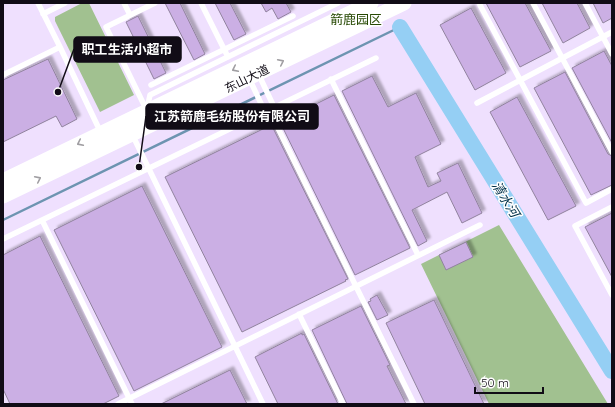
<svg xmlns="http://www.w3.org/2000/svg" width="615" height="407" font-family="Quicksand,'Noto Sans SC',sans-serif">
<defs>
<filter id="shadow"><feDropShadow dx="3.5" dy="-3.5" stdDeviation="1" flood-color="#0004"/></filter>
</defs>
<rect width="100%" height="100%" fill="#efe0fe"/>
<path fill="#a1c190" d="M82,3H89L134,95L100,112L55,21V17Z
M499,225L608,404H489L421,264Z"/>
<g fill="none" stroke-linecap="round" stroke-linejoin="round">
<path stroke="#6d94b1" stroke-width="2.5" d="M3,220L400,27"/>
<path stroke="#95cff4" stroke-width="16" d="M400,27L612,371"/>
</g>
<path fill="#cbafe4" stroke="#91839e" filter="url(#shadow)" d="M165,3H180L205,54L194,60Z
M215,3H230L246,34L234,40Z
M261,3H286L291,12L278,19L272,8L266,12Z
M486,3H525L551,51L520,67Z
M542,3H577L590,28L563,43Z
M593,3H612V18L603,23Z
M471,8L506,73L475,90L440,25Z
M138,16L166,73L154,79L126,22Z
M604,51L612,66V143L572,68Z
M48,59L77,119L62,127L56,116L3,142V80Z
M565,72L608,154L612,156V185L591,195L534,88Z
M372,76L388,107L416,93L441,144L415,157L428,187L441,181L437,173L458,163L482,213L462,223L447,192L412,210L427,241L418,246L342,91Z
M334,95L410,248L355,275L280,122Z
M517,97L576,206L548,220L490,112Z
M269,126V127L272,126L348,279L345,280L346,281L242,332L165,177Z
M142,186L222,347L134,391L54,230Z
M612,213V277L585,227Z
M40,236L119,396L103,404H10L3,389V255Z
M466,242L473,257L446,270L439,255Z
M377,295L388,315L377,320L368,302L371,301L370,299Z
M434,300L484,404H425L386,323Z
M361,306L390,365L387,366L406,404H347L312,330Z
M302,333V335L304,334L338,404H278L255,357Z
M230,370L247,404H161Z"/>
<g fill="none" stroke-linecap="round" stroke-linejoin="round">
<path stroke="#fff" stroke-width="5.5" d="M38,3L60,47
M124,3L130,15
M201,3L228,57
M533,3L612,152
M585,3L612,54
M480,5L586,203L612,189
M43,14L65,3
M258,73L274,107
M3,75L60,47L101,133
M249,78L265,112
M331,79L418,255
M151,85L293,16
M477,103L612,32
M147,109L150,95L338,3
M269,110L414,404
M147,111L106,27L155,3
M132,134L263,404
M612,207L575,226L612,295
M42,220L132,404
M3,239L376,58
M299,314L343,404
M118,404L480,225"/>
<path stroke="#fff" stroke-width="15" d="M3,181L371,3
M3,196L404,3"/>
</g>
<defs><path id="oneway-chevron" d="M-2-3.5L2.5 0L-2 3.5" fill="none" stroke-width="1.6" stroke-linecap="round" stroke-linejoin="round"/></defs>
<g stroke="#a09ea2">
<use href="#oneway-chevron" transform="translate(281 62) rotate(-26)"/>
<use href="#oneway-chevron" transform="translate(235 69) rotate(154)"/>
<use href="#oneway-chevron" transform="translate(80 143) rotate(154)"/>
<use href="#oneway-chevron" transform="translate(38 179) rotate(-26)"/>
</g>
<g text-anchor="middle" stroke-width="3" stroke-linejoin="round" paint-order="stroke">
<g font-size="12" fill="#110c16" stroke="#fff">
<text transform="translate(247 79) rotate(-26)" y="4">东山大道</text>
</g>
<g font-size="13" fill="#274904" stroke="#fff">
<text x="356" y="24">箭鹿园区</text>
</g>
<g font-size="13" font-style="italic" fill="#00324a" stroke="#fff">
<text transform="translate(506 199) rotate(58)" y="5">清水河</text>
</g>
</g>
<path fill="none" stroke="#110c16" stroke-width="1.5" d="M58 92L74 49M139 167L146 116"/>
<g fill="#110c16" stroke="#fff" stroke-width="1.5">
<circle cx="58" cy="92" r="4"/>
<circle cx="139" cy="167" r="4"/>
</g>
<g fill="#110c16" stroke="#110c16" stroke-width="1.5">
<rect x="74" y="37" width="107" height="25" rx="4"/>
<rect x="146" y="104" width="172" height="25" rx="4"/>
</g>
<g font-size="13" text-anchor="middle" font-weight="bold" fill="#fff">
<text x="127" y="54">职工生活小超市</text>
<text x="232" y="121">江苏箭鹿毛纺股份有限公司</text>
</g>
<rect width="615" height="407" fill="none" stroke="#110c16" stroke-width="8"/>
<path d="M475 387v6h68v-6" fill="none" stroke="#110c16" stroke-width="2"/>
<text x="481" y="387" font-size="12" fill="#110c16" stroke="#ffffff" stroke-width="3" paint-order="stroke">50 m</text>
</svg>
